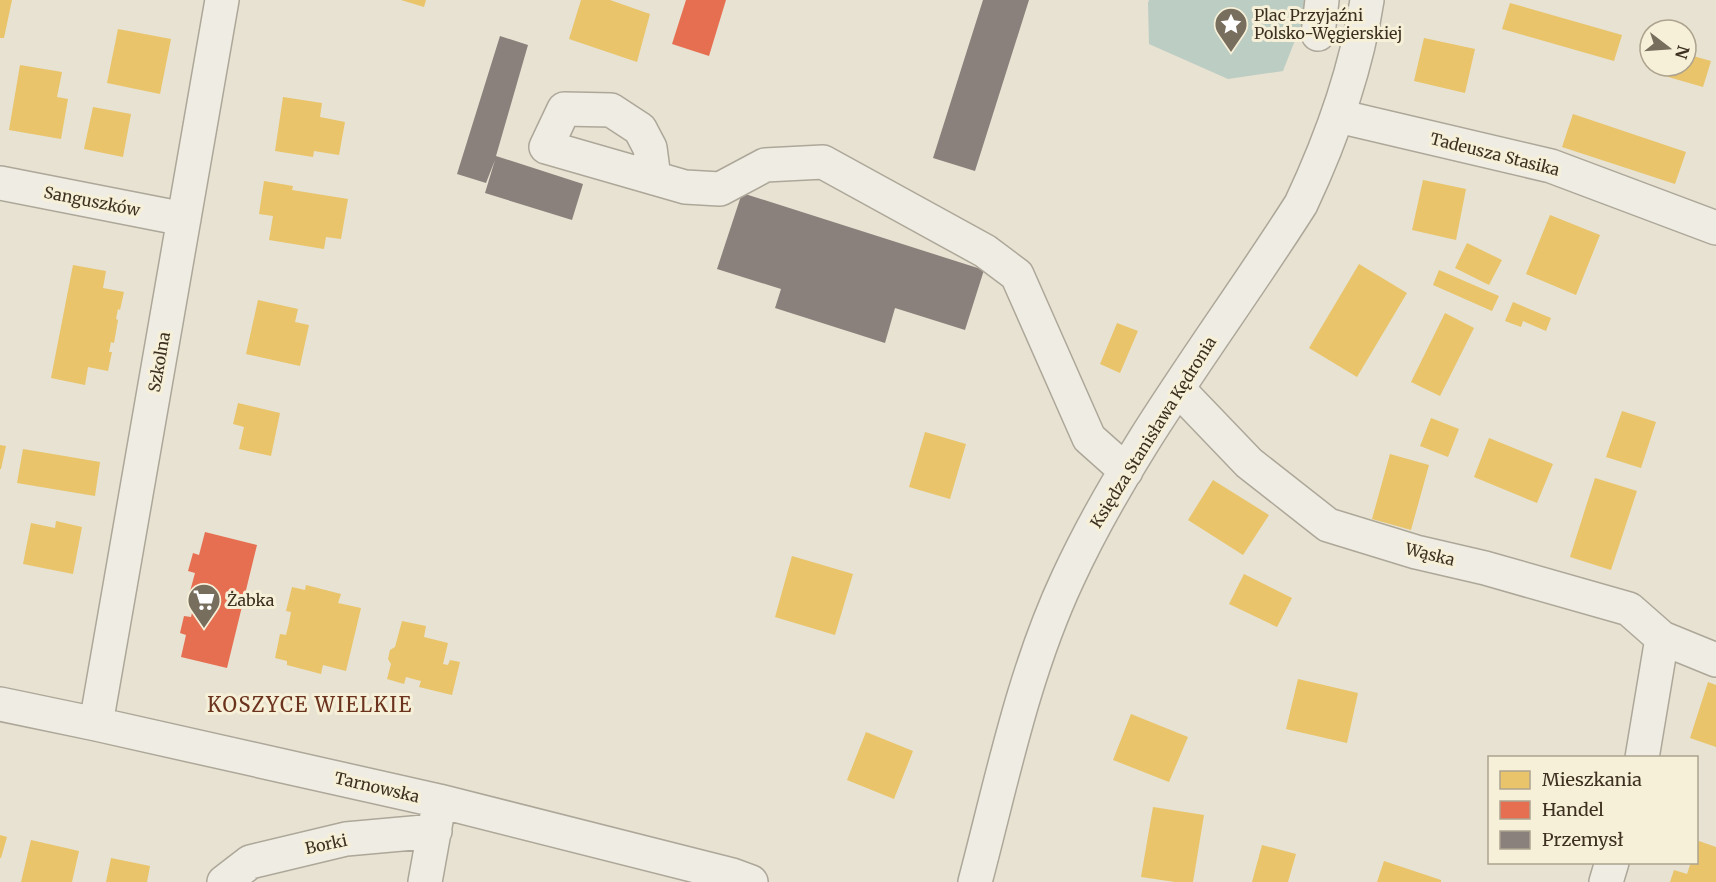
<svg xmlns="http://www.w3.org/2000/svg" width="1716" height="882" font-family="Merriweather,serif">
<rect width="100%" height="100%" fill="#e7e2d1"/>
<path fill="#bccdc4" d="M1149,0H1305L1308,7L1283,71L1228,79L1149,44L1148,3Z"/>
<path fill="#e9c46a" d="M0,0H12L4,38H0Z
M401,0H426L424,7Z
M581,0H610L650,14L637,62L569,39Z
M1510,3L1622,35L1614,61L1502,29Z
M118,29L171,39L160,94L107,83Z
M1424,38L1475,49L1465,93L1414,81Z
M1686,54L1711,61L1703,87L1658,74L1661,66H1686Z
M20,65L62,72L57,97L68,99L61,139L9,130Z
M283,97L322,103L320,117L345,122L339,155L314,151L313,157L275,151Z
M93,107L131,114L123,157L84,149Z
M1573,114L1686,152L1675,184L1562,147Z
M1423,180L1466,189L1456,240L1412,230Z
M264,181L293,186L292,190L348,199L341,239L326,237L324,249L269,240L273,216L259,214Z
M1550,215L1600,235L1576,295L1526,274Z
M1467,243L1502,260L1489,285L1455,268Z
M1359,264L1407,293L1357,377L1309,348Z
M73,265L106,271L103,288L124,292L120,310L118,309L116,319L118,320L114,343L111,342L109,352H112L108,371L88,367L85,385L51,378Z
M1439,270L1499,296L1492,311L1433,285Z
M258,300L298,309L295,322L309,325L300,366L246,354Z
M1513,302L1551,318L1546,331L1523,321L1521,327L1505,321Z
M1445,313L1474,328L1440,396L1411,382Z
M1117,323L1138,331L1120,373L1100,364Z
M238,403L280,413L271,456L239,449L244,427L233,424Z
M1622,411L1656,422L1641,468L1606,457Z
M1431,418L1459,429L1448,457L1420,446Z
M925,432L966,444L950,499L909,487Z
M1489,438L1553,464L1537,503L1474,477Z
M0,445L6,446L1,469H0Z
M23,449L100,462L95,496L17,483Z
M1390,454L1429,465L1411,530L1372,519Z
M1595,478L1637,491L1611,570L1570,557Z
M1213,480L1269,515L1243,555L1188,520Z
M56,521L82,527L73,574L23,564L31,523L55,528Z
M792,556L853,574L835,635L775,617Z
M1244,574L1292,598L1277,627L1229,604Z
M306,585L341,594L338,603L361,608L346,671L323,665L321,674L287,665V661L275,658L280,634L286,635L289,623L291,612L286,611L292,587L305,590Z
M402,621L426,626L424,637L448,643L443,664L448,665L450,660L460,662L452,695L419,687L421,681L406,677L404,684L387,679L391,664L388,659L390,650L395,647Z
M1298,679L1358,693L1347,743L1286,729Z
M1708,682L1716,685V747L1690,738Z
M1131,714L1188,737L1169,782L1113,760Z
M866,732L913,751L894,799L847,780Z
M1153,807L1204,815L1193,882H1175L1141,877Z
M0,835L7,837L1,858H0Z
M31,840L79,851L72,882H21Z
M1699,841L1716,847V882H1670L1674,870L1687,874L1691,862H1696V847Z
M1262,845L1296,854L1288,882H1252Z
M111,858L150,866L147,882H106Z
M1384,861L1441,880V882H1377Z"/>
<path fill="#e76f51" d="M686,0H726L709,56L672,44Z
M205,532L257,545L227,668L181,657L186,635L180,633L184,616L191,617L196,596L189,595L195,573L188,571L193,553L199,555Z"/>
<path fill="#8a817c" d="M983,0H1029L975,171L933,158Z
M500,36L528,45L496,156L583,184L572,220L485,193L495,160L486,183L457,174Z
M742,193L984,270L965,330L895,308L885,343L775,308L781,289L717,269Z"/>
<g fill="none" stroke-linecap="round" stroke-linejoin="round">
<defs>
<path id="minor" d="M1318,34L1322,0
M1338,116L1551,166L1716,228
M654,178L650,148L640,129L611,110L564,109L546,147L685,187L720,189L765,165L823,162L985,251L1017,275L1089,438L1126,471
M0,183L184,219
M1178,389L1249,463L1328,525L1416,552L1485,568L1629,609L1662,638L1716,660
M0,704L96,724L439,801L732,875L751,882
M96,724L222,0
M1642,758L1662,638
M224,882L250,862L346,839L435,831
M425,882L438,810
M975,882C1002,780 1023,674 1068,578C1129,446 1223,327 1301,204C1332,138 1356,72 1367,0
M1606,882L1612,862"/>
</defs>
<use href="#minor" stroke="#ada799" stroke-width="36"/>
<use href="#minor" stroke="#efece3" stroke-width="33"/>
</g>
<defs>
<symbol id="sight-pin" viewBox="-11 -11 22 30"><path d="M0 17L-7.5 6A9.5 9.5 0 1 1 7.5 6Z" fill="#786e5e" stroke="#f7f0d8"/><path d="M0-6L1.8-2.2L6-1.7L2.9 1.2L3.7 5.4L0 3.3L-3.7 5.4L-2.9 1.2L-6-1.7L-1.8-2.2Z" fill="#fff"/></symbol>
<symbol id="supermarket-pin" viewBox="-11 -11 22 30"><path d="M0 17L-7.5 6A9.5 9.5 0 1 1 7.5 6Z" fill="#786e5e" stroke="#f7f0d8"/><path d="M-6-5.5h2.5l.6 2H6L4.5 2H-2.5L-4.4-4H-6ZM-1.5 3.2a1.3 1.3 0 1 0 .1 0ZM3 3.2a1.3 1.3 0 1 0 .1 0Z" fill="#fff"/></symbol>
</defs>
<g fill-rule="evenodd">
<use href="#sight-pin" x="1212" y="5" width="38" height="52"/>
<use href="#supermarket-pin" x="185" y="581" width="38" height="52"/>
</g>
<g text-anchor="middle" stroke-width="6" stroke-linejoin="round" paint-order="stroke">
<g font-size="16" fill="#3d3020" stroke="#f7f0d8" text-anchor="start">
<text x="1254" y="21">Plac Przyjaźni<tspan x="1254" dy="18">Polsko-Węgierskiej</tspan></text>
<text x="227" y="606">Żabka</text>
</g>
<g font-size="16" fill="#3d3020" stroke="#f7f0d8">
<text transform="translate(1495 154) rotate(14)" y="6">Tadeusza Stasika</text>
<text transform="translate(92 201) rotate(11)" y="6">Sanguszków</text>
<text transform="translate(159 362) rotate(-80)" y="6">Szkolna</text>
<text transform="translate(1153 432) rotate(-58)" y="6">Księdza Stanisława Kędronia</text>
<text transform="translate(1430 554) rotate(14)" y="6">Wąska</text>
<text transform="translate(377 787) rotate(13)" y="6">Tarnowska</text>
<text transform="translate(326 844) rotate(-12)" y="6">Borki</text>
</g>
<g font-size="20" letter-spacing="1.5" fill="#6b331e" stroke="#f7f0d8">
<text x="310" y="712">KOSZYCE WIELKIE</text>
</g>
</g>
<rect x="1488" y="756" width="210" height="108" fill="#f7f0d8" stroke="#ada38e" stroke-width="1.5"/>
<rect x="1500" y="771" width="30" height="18" fill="#e9c46a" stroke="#ada38e" stroke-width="1.5"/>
<text x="1542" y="786" font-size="18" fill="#3d3020">Mieszkania</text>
<rect x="1500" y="801" width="30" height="18" fill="#e76f51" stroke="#ada38e" stroke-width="1.5"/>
<text x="1542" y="816" font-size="18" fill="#3d3020">Handel</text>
<rect x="1500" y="831" width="30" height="18" fill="#8a817c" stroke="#ada38e" stroke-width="1.5"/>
<text x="1542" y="846" font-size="18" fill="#3d3020">Przemysł</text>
<g transform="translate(1668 48) rotate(107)"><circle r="28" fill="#f7f0d8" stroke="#ada38e" stroke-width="1.5"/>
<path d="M0-4.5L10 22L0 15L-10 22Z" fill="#786e5e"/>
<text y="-9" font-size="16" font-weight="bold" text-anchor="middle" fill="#3d3020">N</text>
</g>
</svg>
